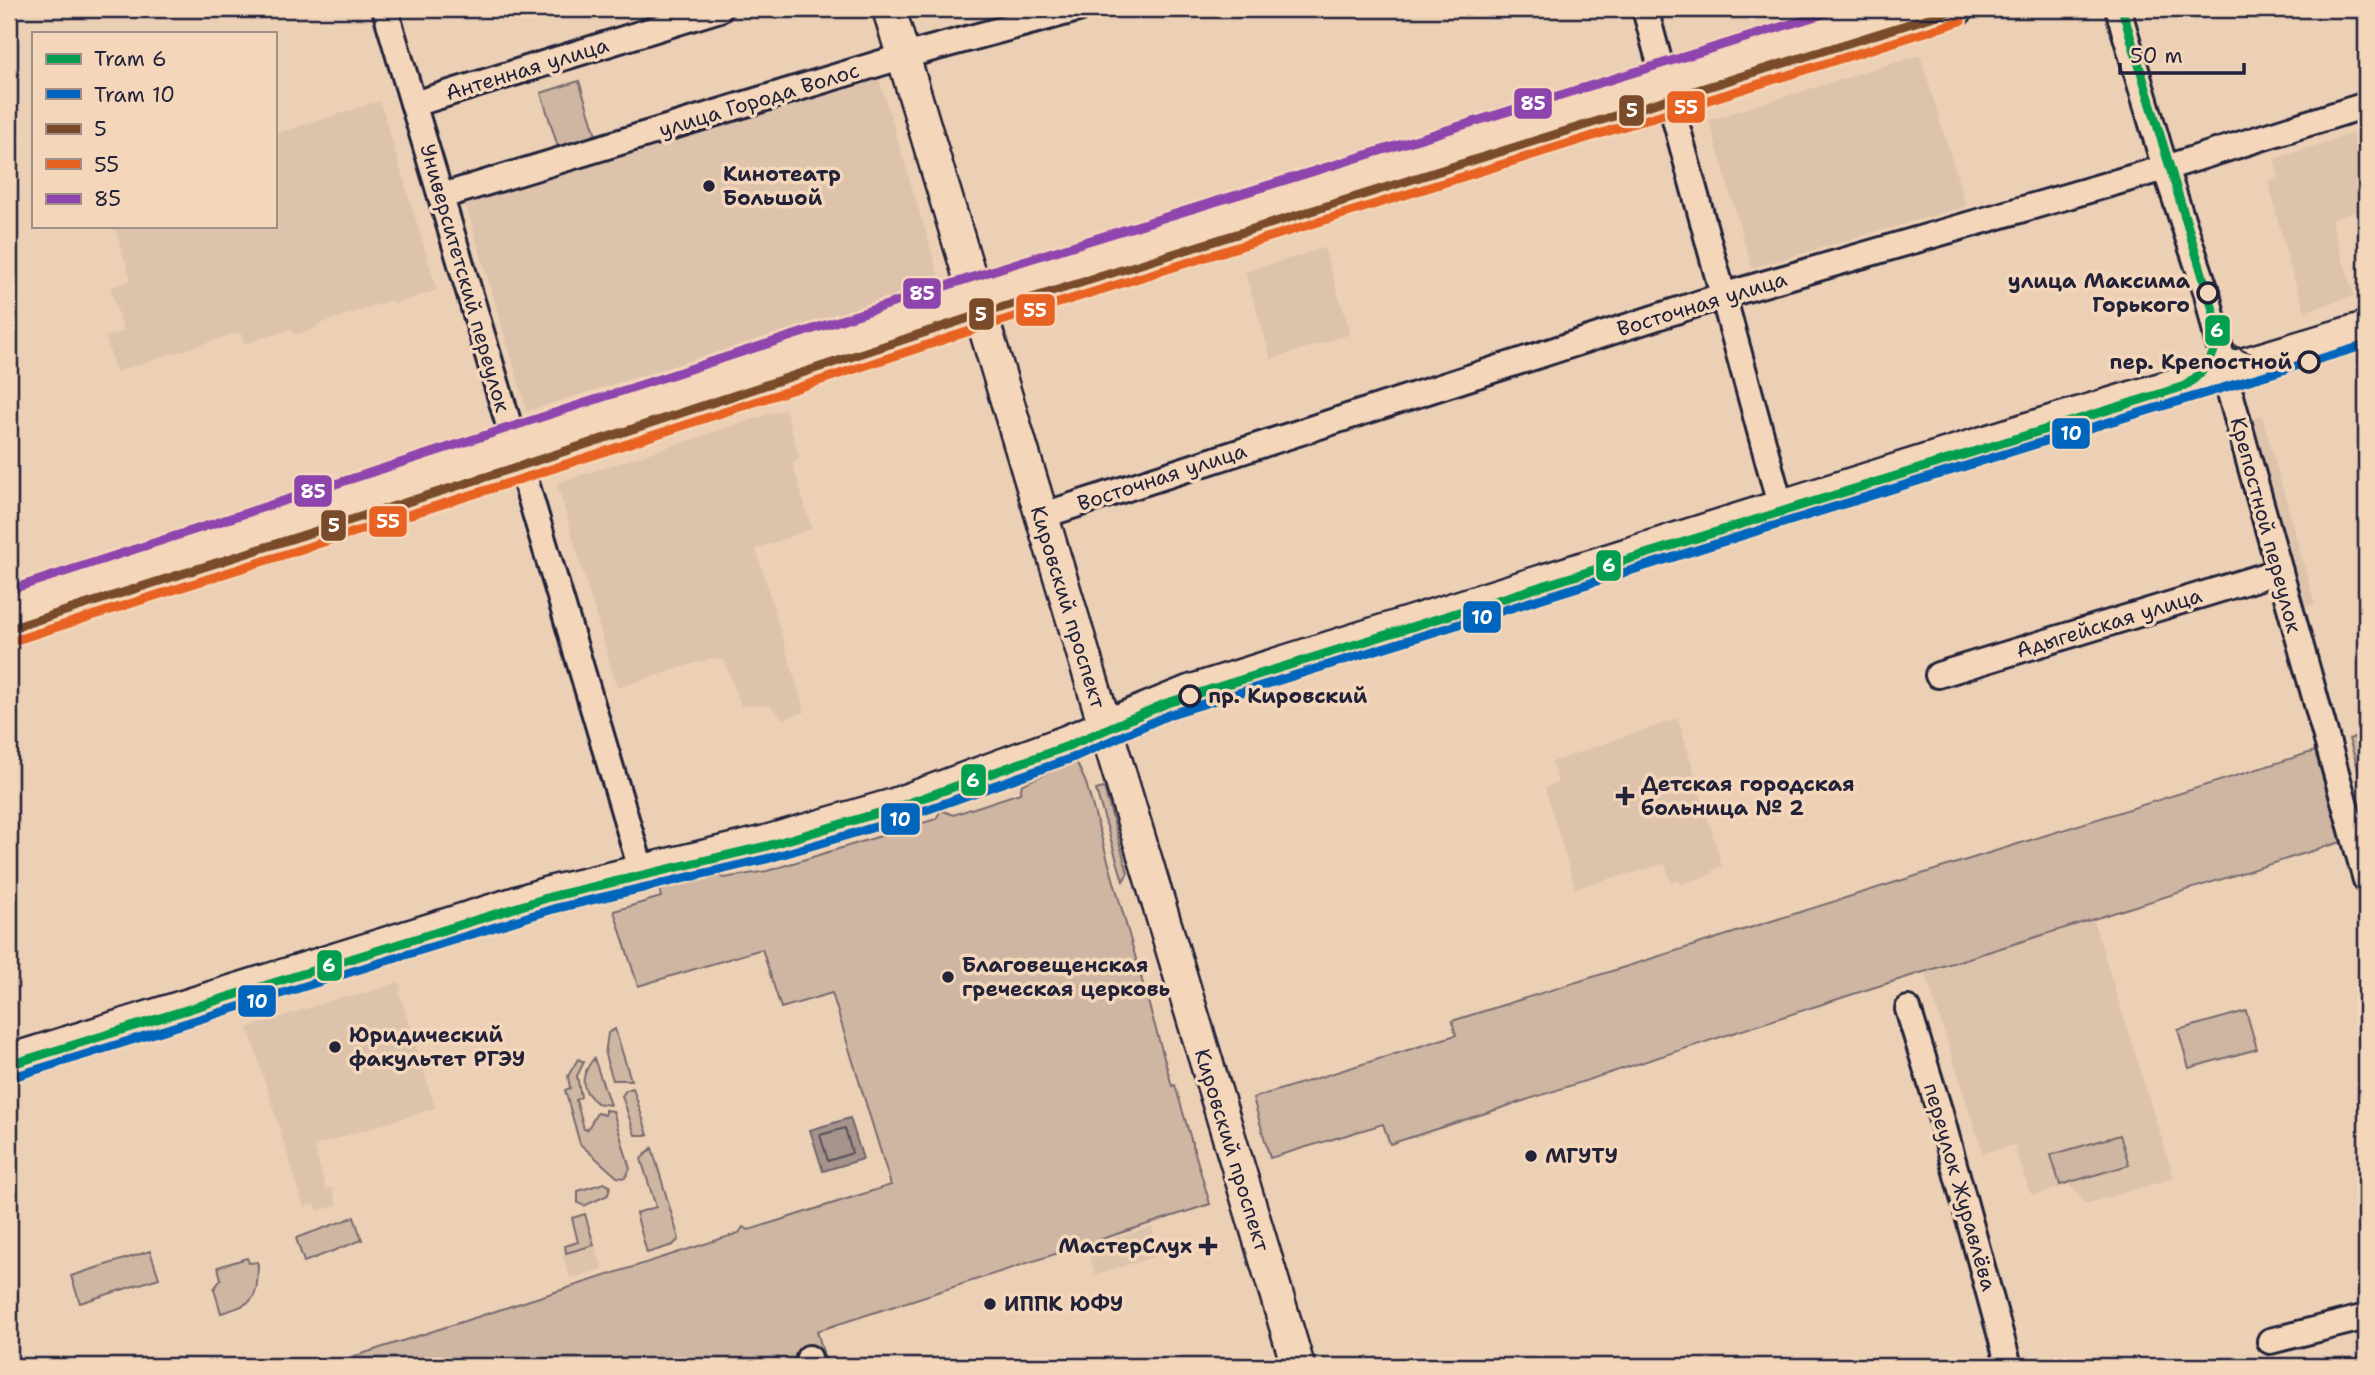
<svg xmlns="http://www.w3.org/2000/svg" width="2375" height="1375" font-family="'Shantell Sans',sans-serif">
<rect width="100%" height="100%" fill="#ecd0b5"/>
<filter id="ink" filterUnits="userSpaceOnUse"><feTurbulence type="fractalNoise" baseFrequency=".0143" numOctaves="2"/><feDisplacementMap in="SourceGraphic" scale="14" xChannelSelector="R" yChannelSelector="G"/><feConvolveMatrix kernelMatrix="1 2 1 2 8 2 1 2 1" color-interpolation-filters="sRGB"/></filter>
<g filter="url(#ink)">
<path fill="#ddc3ac" d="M1920,55L1966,206L1752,268L1709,120Z
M877,72L941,283L527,411L463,195Z
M380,101L437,290L394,304L392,300L316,325L317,328L294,335L291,329L244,344L240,332L116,372L105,337L124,331L110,288L131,280L114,226H275V134Z
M2366,129V208L2331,220L2354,296L2305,311L2289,264L2268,181L2279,177L2274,159Z
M1324,248L1351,334L1271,359L1245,272Z
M785,409L800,458L792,462L812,529L756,549L805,712L784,719L769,705L741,706L724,660L712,658L617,688L557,483Z
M2262,415L2315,604L2298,609L2246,420Z
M1678,718L1722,867L1713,870V874L1680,884L1679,881L1671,883L1665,864L1575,888L1545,788L1558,782L1552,762Z
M2093,919L2174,1178L2086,1204L2069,1185L2036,1195L2030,1193L2014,1145L1983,1153L1925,972Z
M399,982L402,990L399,992L435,1108L314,1146L326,1189L332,1187L337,1205L318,1211L315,1204L304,1207L248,1028L347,995L349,998Z
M1152,1227L1160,1255L1095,1275L1086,1247Z
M595,1245L603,1269L570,1279L562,1255Z"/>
<path fill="#ceb6a3" stroke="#786c6f" stroke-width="2" d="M579,81L596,135L558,147L541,93Z
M2366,734V795L2349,739Z
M2315,751L2341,842L1869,989L1390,1144L1383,1124L1270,1158L1253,1098L1456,1035L1452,1021Z
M1076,761L1086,783L1172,1086L1175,1085L1210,1204L817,1331L827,1366H751L748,1358L721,1366H324L739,1233L743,1227L749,1230L891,1185L832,993L781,1008L762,949L638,986L614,911L661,897L659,887L714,874L724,878L767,871L936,819L941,810L953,815L1020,793L1022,784Z
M1104,788L1128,873L1123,881L1096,790Z
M2246,1011L2257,1049L2189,1068L2178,1030Z
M615,1029L631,1080H613L605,1055L608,1033Z
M594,1058L610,1105L597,1103C578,1088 581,1075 594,1058Z
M578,1059L584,1062L577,1076L581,1097L576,1100L584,1129L587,1130L597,1113L605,1115V1110L613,1111L630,1169L625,1178L617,1177L580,1144L565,1090L570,1088L568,1076Z
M633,1088L648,1135H635L622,1096L626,1090Z
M2120,1135L2129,1165L2060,1185L2051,1155Z
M652,1148L679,1239L673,1245L647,1253L636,1213L656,1207L641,1159Z
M604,1183L610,1186L608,1195L584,1206L578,1203V1191Z
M585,1214L594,1245L566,1253L565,1246L578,1242L572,1218Z
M354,1217L362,1240L304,1262L296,1238Z
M150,1251L159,1278L80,1303L71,1276Z
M247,1258L249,1263L258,1262C257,1299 258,1302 221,1313L214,1289L221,1279L218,1267Z"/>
<path fill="#a6948c" stroke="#71666c" stroke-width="2" d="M850,1118L863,1159L823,1171L810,1130Z"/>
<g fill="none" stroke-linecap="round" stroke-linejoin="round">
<path stroke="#57505b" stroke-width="2" d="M845,1128L852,1153L828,1161L820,1135Z"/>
<defs>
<path id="minor" d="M385,9L641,869
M1645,9L1781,508
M2118,9L2165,168L2207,294L2229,389L2366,880
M414,104L720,9
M442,196L904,56L1078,9
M1041,516L1722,296L2165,168L2366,105
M1938,675L2280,571
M1908,1009L1940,1113L2009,1366
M2270,1341L2366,1317
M809,1358L811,1366"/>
<path id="major" d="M889,9L1298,1366
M9,603L1008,279L1880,9
M9,629L520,466L981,314L1957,9
M9,1061L549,893L766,842L891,806L1066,742L1189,692L2031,428L2366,328"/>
</defs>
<use href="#minor" stroke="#22223b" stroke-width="30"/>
<use href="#major" stroke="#22223b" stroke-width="37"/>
<use href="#minor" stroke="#f4d7ba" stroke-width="24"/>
<use href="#major" stroke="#f4d7ba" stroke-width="32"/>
<path stroke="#22223b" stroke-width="2" d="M2206,304C2222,342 2245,364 2289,355"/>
<defs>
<path id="bus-1" d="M9,629L520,466L981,314L1957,9"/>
<path id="bus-2" d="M13,641L524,478L985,326L1961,21"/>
<path id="bus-3" d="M9,590L1004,267L1839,9"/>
</defs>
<use href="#bus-1" stroke="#f4d7ba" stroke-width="14"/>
<use href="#bus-2" stroke="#f4d7ba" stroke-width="14"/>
<use href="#bus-3" stroke="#f4d7ba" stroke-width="14"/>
<use href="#bus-1" stroke="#7a4b2a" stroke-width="9"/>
<use href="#bus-2" stroke="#e86223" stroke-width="9"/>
<use href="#bus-3" stroke="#8e44ad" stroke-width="9"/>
<defs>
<path id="tram-1" d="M9,1065L550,897L767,846L892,809L1068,746L1167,703L2185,386C2208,370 2219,351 2217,323L2122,9"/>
<path id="tram-2" d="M13,1077L553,909L770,858L895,821L1072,758L1171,714L2036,444L2366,345"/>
</defs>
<use href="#tram-1" stroke="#f4d7ba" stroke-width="14"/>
<use href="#tram-2" stroke="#f4d7ba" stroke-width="14"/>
<use href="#tram-1" stroke="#029f50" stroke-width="9"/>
<use href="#tram-2" stroke="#0065bd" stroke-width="9"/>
</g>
</g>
<g fill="#22223b" stroke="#f4d7ba" stroke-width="2.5">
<circle cx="709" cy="186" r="7"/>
<path d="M1621.5 785.5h7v7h7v7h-7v7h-7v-7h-7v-7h7z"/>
<circle cx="948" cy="977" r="7"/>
<circle cx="335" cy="1047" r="7"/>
<circle cx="1531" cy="1156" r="7"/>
<path d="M1204.5 1235.5h7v7h7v7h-7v7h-7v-7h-7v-7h7z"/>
<circle cx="990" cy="1304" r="7"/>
</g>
<g fill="#f4d7ba" stroke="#22223b" stroke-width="3.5">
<circle cx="2208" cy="293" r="10"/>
<circle cx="2309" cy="362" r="10"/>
<circle cx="1190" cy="696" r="10"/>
</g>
<g text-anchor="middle" stroke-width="7" stroke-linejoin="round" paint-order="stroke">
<g font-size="21" fill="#22223b" stroke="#f4d7ba">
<text transform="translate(527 69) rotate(-17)" y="7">Антенная улица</text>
<text transform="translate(759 100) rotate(-17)" y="7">улица Города Волос</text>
<text transform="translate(465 278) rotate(74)" y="7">Университетский переулок</text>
<text transform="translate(1702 304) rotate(-17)" y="7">Восточная улица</text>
<text transform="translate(1162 477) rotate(-18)" y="7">Восточная улица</text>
<text transform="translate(2266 525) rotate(75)" y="7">Крепостной переулок</text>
<text transform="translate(1068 607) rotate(73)" y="7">Кировский проспект</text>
<text transform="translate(2109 623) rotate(-17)" y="7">Адыгейская улица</text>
<text transform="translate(1232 1150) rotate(73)" y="7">Кировский проспект</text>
<text transform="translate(1960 1187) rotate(74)" y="7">переулок Журавлёва</text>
</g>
<g font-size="21" font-weight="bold" fill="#22223b" stroke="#f4d7ba" text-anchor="start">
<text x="723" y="181">Кинотеатр<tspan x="723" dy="24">Большой</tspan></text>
<text x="1641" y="791">Детская городская<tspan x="1641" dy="24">больница № 2</tspan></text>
<text x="962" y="972">Благовещенская<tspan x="962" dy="24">греческая церковь</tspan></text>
<text x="349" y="1042">Юридический<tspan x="349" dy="24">факультет РГЭУ</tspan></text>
<text x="1545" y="1163">МГУТУ</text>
<text x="1192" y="1253" text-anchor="end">МастерСлух</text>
<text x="1004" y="1311">ИППК ЮФУ</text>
</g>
<g font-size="21" font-weight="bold" fill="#22223b" stroke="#f4d7ba" text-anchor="end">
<text x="2190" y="288">улица Максима<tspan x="2190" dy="24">Горького</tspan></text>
<text x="2292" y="369">пер. Крепостной</text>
<text x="1208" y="703" text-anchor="start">пр. Кировский</text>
</g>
</g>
<g stroke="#f4d7ba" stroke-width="2.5">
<rect x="1513" y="87" width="40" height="33" rx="7" fill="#8e44ad"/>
<rect x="1666" y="90" width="40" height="34" rx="7" fill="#e86223"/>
<rect x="1618" y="94" width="27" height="33" rx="7" fill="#7a4b2a"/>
<rect x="902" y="277" width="40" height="33" rx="7" fill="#8e44ad"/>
<rect x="1015" y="293" width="41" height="34" rx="7" fill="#e86223"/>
<rect x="968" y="297" width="27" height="34" rx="7" fill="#7a4b2a"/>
<rect x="2204" y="314" width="27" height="33" rx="7" fill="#029f50"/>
<rect x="2051" y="417" width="40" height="33" rx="7" fill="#0065bd"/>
<rect x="293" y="474" width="40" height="34" rx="7" fill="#8e44ad"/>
<rect x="368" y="505" width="40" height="33" rx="7" fill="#e86223"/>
<rect x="320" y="509" width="27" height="33" rx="7" fill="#7a4b2a"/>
<rect x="1595" y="549" width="27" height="33" rx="7" fill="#029f50"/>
<rect x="1462" y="600" width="40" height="34" rx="7" fill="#0065bd"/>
<rect x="960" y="763" width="27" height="34" rx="7" fill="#029f50"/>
<rect x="880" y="802" width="41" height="34" rx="7" fill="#0065bd"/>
<rect x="316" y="949" width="27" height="33" rx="7" fill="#029f50"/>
<rect x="237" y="984" width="40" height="34" rx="7" fill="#0065bd"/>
</g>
<g font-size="19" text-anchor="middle" font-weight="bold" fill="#fff">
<text x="1533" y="110">85</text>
<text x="1686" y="114">55</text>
<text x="1632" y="117">5</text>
<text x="922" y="300">85</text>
<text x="1035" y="317">55</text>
<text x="981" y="321">5</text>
<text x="2217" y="337">6</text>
<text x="2071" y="440">10</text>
<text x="313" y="498">85</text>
<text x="388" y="528">55</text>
<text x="334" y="532">5</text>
<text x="1609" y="572">6</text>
<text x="1482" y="624">10</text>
<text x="973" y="787">6</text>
<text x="900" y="826">10</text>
<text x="329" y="972">6</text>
<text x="257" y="1008">10</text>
</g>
<rect width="2375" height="1375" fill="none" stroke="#f4d7ba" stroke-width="35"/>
<rect x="18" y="18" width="2340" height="1340" fill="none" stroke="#22223b" stroke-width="2.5" filter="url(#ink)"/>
<rect x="32" y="32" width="245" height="196" fill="#f4d7ba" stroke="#a08f87" stroke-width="2"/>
<rect x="46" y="54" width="35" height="10" fill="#029f50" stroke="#a08f87" stroke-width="2"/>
<text x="94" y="66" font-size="21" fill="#22223b">Tram 6</text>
<rect x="46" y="89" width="35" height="10" fill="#0065bd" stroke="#a08f87" stroke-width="2"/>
<text x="94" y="102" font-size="21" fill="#22223b">Tram 10</text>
<rect x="46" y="124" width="35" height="10" fill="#7a4b2a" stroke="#a08f87" stroke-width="2"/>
<text x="94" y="136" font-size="21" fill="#22223b">5</text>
<rect x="46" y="159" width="35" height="10" fill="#e86223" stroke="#a08f87" stroke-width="2"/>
<text x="94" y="172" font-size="21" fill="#22223b">55</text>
<rect x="46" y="194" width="35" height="10" fill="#8e44ad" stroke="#a08f87" stroke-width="2"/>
<text x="94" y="206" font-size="21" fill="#22223b">85</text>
<path d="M2120 63v10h124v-10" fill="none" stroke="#22223b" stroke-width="3.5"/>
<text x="2130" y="63" font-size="21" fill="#22223b" stroke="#f4d7ba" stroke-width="5" paint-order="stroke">50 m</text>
</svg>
